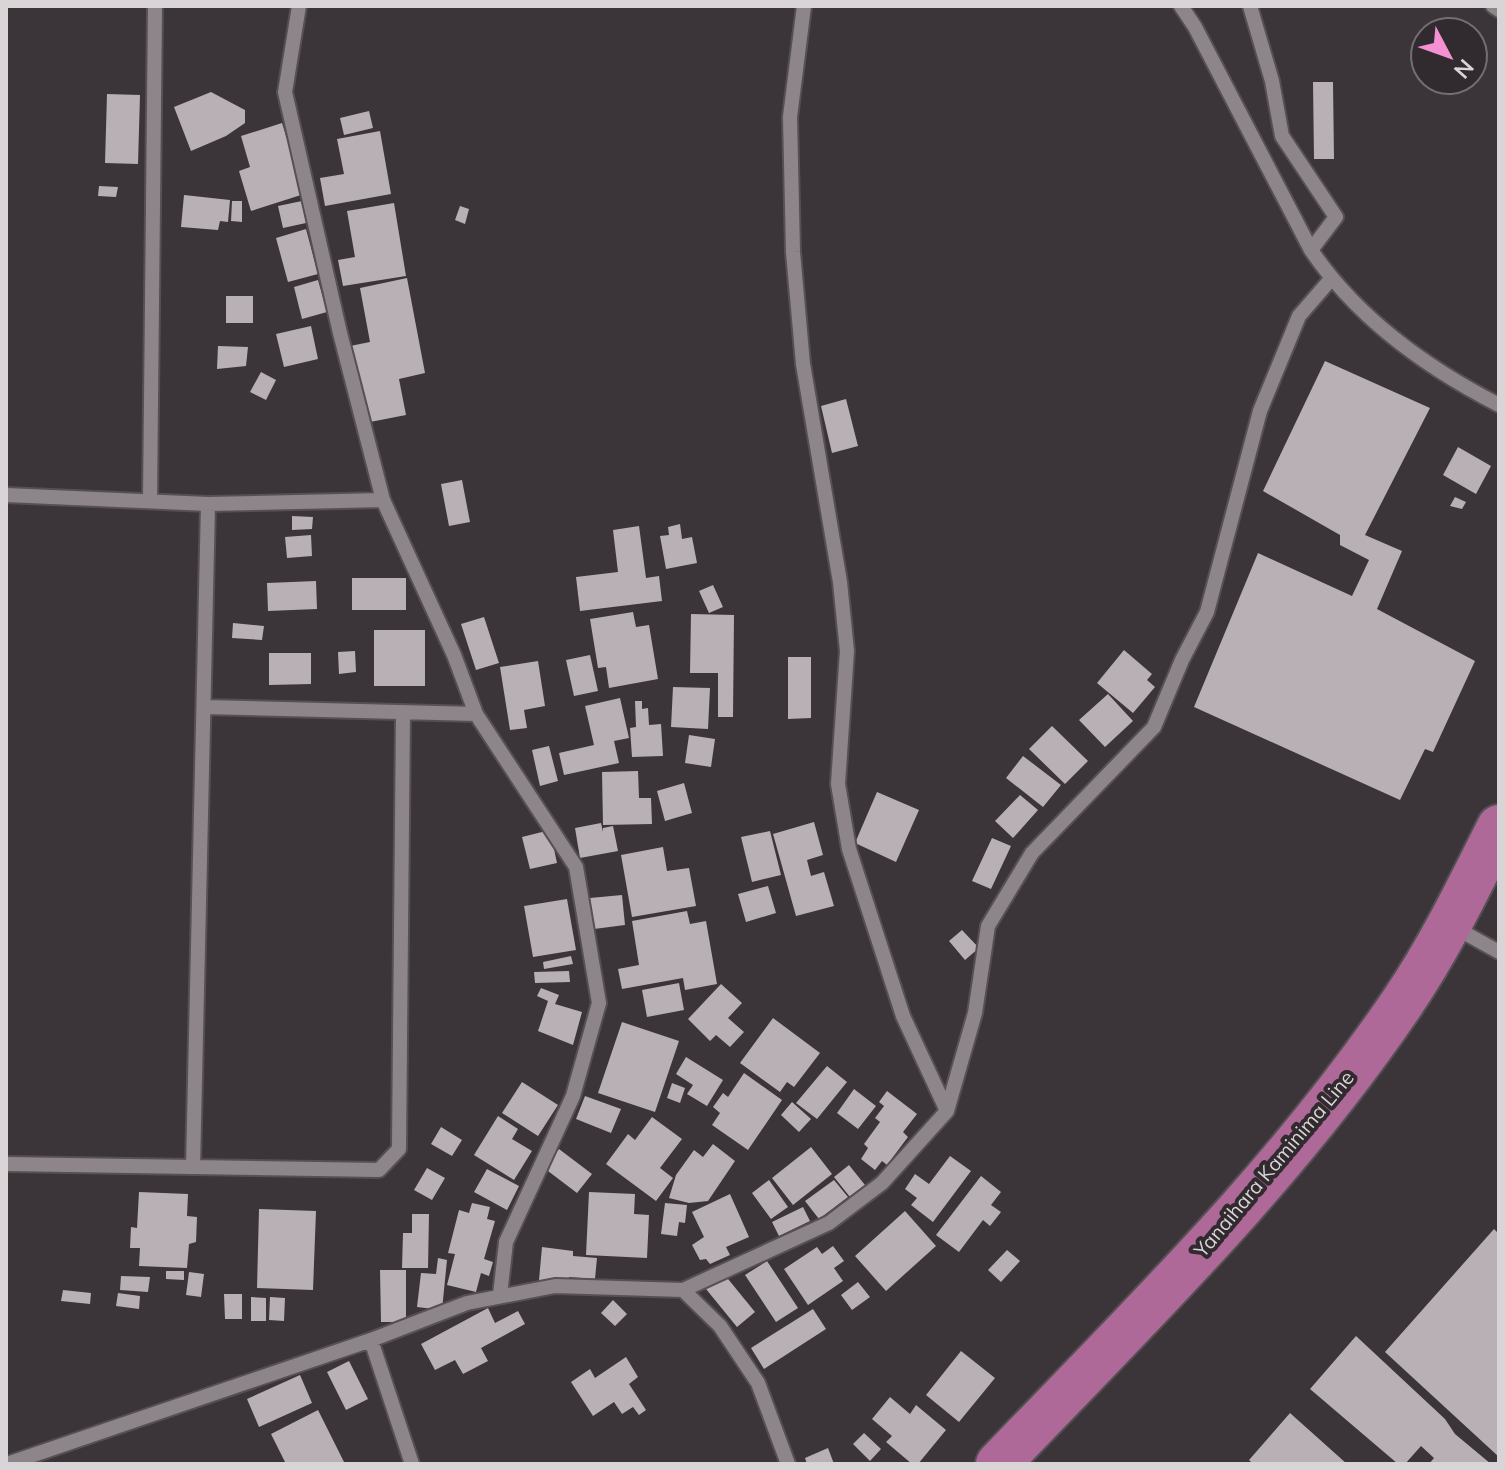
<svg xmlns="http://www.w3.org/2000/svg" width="1505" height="1470" font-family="Mulish,sans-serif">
<rect width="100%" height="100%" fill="#3b3438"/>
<path fill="#b8b0b5" d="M1313,82H1333L1334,159H1314Z
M211,92L245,110V123L226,136L191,151L174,107Z
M107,94L140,95L138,164L105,163Z
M369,111L373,128L344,135L340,118Z
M282,123L304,194L251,211L239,171L250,167L241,136Z
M380,131L391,194L325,206L320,178L344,174L337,139Z
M99,186L118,187L116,197L98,196Z
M184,195L230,200L228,222L220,221L218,230L181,227Z
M232,201H242V222L231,221Z
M302,201L306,223L283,228L278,206Z
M394,203L406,276L343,286L338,260L355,257L347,211Z
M460,206L469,209L465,224L455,220Z
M306,229L318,274L288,282L276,238Z
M407,278L425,373L399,379L406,415L365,423L350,346L370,342L360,288Z
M318,280L327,312L302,319L294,287Z
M226,296H253V323H226Z
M311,326L318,359L284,367L276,334Z
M218,346L248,347L246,366L217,369Z
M1325,361L1430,408L1365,535L1402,551L1377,609L1475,661L1433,752L1425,749L1400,800L1194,707L1258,553L1352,596L1369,560L1340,545V535L1263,491Z
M261,372L276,380L266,400L250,392Z
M846,399L858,446L832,453L821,406Z
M1458,447L1491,466L1476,494L1443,475Z
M462,480L470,522L449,526L441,484Z
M1455,497L1466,502L1462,509L1450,506Z
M292,516L313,517L312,529L292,530Z
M680,524L682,539L692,537L697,563L666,569L660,536L669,535L668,527Z
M639,526L646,578L659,576L662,601L580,611L576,577L618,572L613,530Z
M311,535L312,556L287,558L285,537Z
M352,578H406V610H352Z
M316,581L317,609L268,611L267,583Z
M713,585L723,607L709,613L699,591Z
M633,612L636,627L649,625L658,679L609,688L606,667L598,668L590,619Z
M691,614L734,615L733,717H718V673H690Z
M484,617L499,663L476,670L461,624Z
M233,623L264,626L262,640L232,638Z
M374,630H425V686H374Z
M1124,650L1152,674L1147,680L1155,687L1133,713L1097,683Z
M355,651L356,672L339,674L338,652Z
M269,653H311V684L269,685Z
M590,655L598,691L574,696L566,660Z
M788,657H811V718L788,719Z
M538,661L545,706L524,710L527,728L510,730L500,667Z
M673,687L710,688L708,729L671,727Z
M1108,694L1133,721L1105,747L1079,720Z
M620,698L629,738L614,741L619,763L564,775L559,753L594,745L585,706Z
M635,701H642V709L648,708L649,725L661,724L663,756L632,757L630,728L636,727Z
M1052,726L1088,761L1065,784L1029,749Z
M689,735L715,739L711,767L685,763Z
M549,746L558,781L540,786L532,750Z
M1023,756L1061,785L1043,807L1006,778Z
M638,771L639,798H651L652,824L603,825L602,772Z
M684,783L692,813L665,821L657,791Z
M877,792L919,810L896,862L855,843Z
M1020,795L1038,810L1013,838L995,821Z
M814,822L823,855L807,860L811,876L824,872L834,906L796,916L773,834Z
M601,823L603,832V828L613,826L618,851L580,858L575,828Z
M550,830L557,863L530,869L522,837Z
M770,831L781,875L752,882L741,837Z
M992,838L1011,846L991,889L972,881Z
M663,847L667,871L689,868L696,906L632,917L621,855Z
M768,886L776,913L746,922L738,894Z
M622,895L625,925L594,929L590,898Z
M567,899L576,950L533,957L524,906Z
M687,911L690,924L706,921L717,984L685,990L683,978L622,989L618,969L639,965L632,921Z
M962,930L979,948L965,960L949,941Z
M571,956L573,964L544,969L543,962Z
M569,971L570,982L535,983L534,972Z
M679,983L684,1010L647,1017L642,990Z
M721,984L742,1003L728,1018L744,1032L730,1047L716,1035L710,1041L688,1019Z
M541,988L559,995L555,1004L582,1012L573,1045L538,1031L548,1001L537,996Z
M773,1018L820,1053L794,1087L787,1082L780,1092L740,1063Z
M622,1022L679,1041L655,1112L598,1093Z
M686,1057L723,1080L707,1106L687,1094L693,1085L676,1074Z
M827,1066L847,1082L817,1119L796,1103Z
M744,1073L782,1100L748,1150L712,1125L720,1113L713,1107L723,1093L728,1097Z
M522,1082L558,1105L538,1136L502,1113Z
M672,1083L685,1088L680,1103L667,1098Z
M854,1089L876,1106L858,1129L837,1113Z
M887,1091L917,1114L903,1132L908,1137L887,1165L882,1161L875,1170L861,1159L868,1148L864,1144L880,1122L875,1118L884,1106L879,1102Z
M585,1096L621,1109L611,1133L576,1119Z
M792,1102L811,1119L799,1132L781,1115Z
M498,1116L518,1129L512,1139L532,1151L514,1180L474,1155Z
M652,1117L682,1139L660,1168L673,1178L656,1201L606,1164L628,1134L635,1140Z
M441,1127L462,1140L452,1156L431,1144Z
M713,1144L735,1161L708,1201L689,1203L669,1198L676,1175L694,1150L703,1157Z
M811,1147L832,1174L793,1205L772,1178Z
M559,1149L592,1174L577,1193L544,1168Z
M950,1156L971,1171L933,1222L911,1205L917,1198L905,1189L915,1174L929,1184Z
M849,1165L865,1185L850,1197L834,1177Z
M427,1168L445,1178L432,1200L414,1190Z
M487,1169L519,1186L507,1210L474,1192Z
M981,1176L1001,1192L991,1205L1001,1212L990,1226L983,1220L959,1252L936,1235Z
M769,1180L788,1207L771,1219L752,1193Z
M834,1180L848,1197L819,1219L805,1201Z
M139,1192L188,1194L187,1216L197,1217L196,1242L189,1244L187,1268L139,1266L140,1248H130L131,1227L137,1228Z
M589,1192L635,1194L634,1214L649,1215L647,1258L586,1255Z
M730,1194L749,1237L726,1247L730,1255L710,1264L706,1259L700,1260L692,1245L704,1237L692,1212Z
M472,1203L490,1207L487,1219L495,1221L484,1259L493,1262L489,1276L481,1273L476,1292L447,1285L455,1254L448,1253L459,1210L469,1213Z
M665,1203L687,1205L685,1223L679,1222L677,1236L661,1234Z
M803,1207L810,1221L779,1236L772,1222Z
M259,1209L316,1211L313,1290L257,1288Z
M905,1211L936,1246L886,1291L855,1256Z
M412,1214H429L428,1268H402L403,1233H412Z
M1494,1229L1499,1234V1457L1385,1352Z
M833,1246L844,1261L834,1268L843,1281L808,1305L784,1269L817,1247L822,1254Z
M542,1247L573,1251V1256L597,1258L595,1279L569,1277V1283L539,1280Z
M1007,1250L1020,1261L1001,1282L988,1270Z
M438,1258L447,1260L442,1310L417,1307L421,1273L436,1274Z
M767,1261L798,1308L776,1322L745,1275Z
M380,1270H406V1322H381Z
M166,1271H184V1280L166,1279Z
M189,1272L204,1274L201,1297L186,1295Z
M724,1274L755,1312L737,1327L706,1289Z
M121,1276L150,1277L148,1292L120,1290Z
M858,1282L870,1297L852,1310L841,1295Z
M63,1290L91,1293L90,1304L61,1301Z
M118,1293L140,1296L139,1309L116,1306Z
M224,1294H242V1319H225Z
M251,1297L266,1298V1321H251Z
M270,1297L285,1298L284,1321L269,1320Z
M613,1300L627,1314L615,1326L601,1313Z
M488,1308L495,1323L518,1311L525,1324L481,1348L488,1361L463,1374L455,1360L435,1370L421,1344Z
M813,1309L826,1329L764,1369L751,1348Z
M1356,1336L1445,1419L1455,1434L1491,1464H1429L1434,1458L1421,1446L1405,1464H1398L1310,1389Z
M961,1351L995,1378L959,1422L926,1395Z
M626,1357L638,1377L629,1384L646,1410L639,1415L633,1407L622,1414L614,1402L593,1416L571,1382L590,1369L595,1378Z
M349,1361L368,1399L346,1410L327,1372Z
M300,1375L312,1403L259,1427L247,1399Z
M890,1397L910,1414L916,1405L946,1430L918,1464H912L886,1442L892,1436L872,1419Z
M318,1410L345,1464H286L271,1434Z
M1290,1413L1347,1464H1253L1249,1460Z
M864,1433L881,1449L870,1461L853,1444Z
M828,1448L834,1464H807L805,1458Z"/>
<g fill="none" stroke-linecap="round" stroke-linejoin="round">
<defs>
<path id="minor" d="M299,6L285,92L340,333L383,500L454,655L476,714L576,867L599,1003L573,1096L506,1242L500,1295
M804,6L790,117L793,252L803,364L840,582L847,651L838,784L849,849L903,1016L947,1111
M1181,6L1195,27L1311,250C1357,318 1427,368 1499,405
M1250,6L1272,81L1282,136L1336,217L1311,250
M1493,6L1499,10
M6,495L208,504L383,500
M150,501L155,6
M204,707L476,714
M1454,927L1499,952
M6,1164L379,1170L399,1149L403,712
M193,1167L208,504
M683,1290L720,1326L758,1383L788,1464
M371,1340L412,1464
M7,1464L371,1340L467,1303L555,1286L683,1290L829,1223L882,1183L947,1111L975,1013L988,926L1032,853L1154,727L1182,660L1207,612L1260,411L1299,316L1331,279"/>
<path id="major" d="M998,1464C1140,1316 1287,1173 1402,1003C1440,947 1469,887 1499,827"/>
</defs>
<use href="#minor" stroke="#555053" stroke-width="18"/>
<use href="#major" stroke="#555053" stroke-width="48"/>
<use href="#minor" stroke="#8d858a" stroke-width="14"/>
<use href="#major" stroke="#af6998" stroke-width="44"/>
</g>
<g text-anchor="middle" stroke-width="8" stroke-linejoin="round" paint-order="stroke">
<g font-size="20" fill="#d9d5d7" stroke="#312a2e">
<text transform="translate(1274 1164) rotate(-50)" y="7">Yanaihara Kaminima Line</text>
</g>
</g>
<rect width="1505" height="1470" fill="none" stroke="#d9d5d7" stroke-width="16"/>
<g transform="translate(1449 56) rotate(131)"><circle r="38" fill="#312a2e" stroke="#746e72" stroke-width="2"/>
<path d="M0-6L14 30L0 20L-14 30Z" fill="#f591d2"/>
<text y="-12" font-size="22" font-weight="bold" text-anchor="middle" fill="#d9d5d7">N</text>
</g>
</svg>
